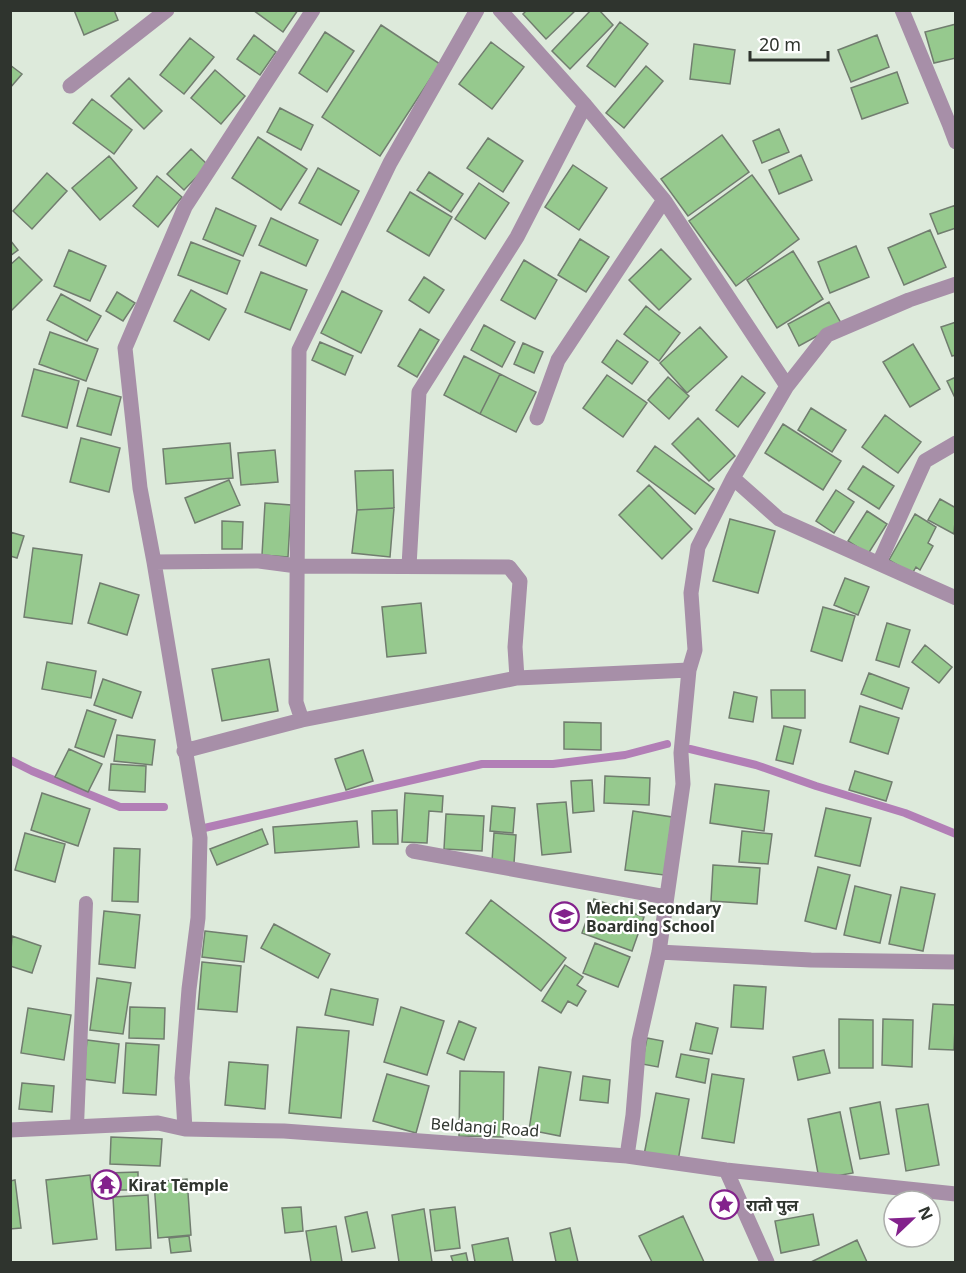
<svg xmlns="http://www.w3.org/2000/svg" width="966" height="1273" font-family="'Noto Sans','Noto Sans Devanagari',sans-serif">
<rect width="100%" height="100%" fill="#ddeadb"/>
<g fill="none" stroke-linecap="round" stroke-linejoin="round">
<path stroke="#b27fb6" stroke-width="8" d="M690,749L756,765L816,786L905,813L956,834
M10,760L32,771L120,807H164
M200,829L482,764H553L625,755L667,744"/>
</g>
<path fill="#96c98e" stroke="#717d6f" stroke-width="1.5" d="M74,10H114L118,20L84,35Z
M253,10H298L283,32Z
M527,10H576L546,39L523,14Z
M591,10H599L613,25L570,69L552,51Z
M620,22L648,44L615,87L587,66Z
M956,24V58L934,63L925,32Z
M381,25L440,64L380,156L322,117Z
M325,32L354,51L327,92L299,73Z
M254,35L276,52L260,75L237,59Z
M877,35L889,67L851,82L838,50Z
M190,38L214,57L184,94L160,75Z
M491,42L524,67L492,109L459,84Z
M694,44L735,50L730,84L690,79Z
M10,65L22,74L10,88Z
M646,66L663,81L624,128L606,113Z
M215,70L245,96L221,124L191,98Z
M897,72L908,103L862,119L851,88Z
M129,78L162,111L144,129L111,96Z
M92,99L132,130L114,154L73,123Z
M280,108L313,125L301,150L267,132Z
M779,129L789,152L762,163L753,141Z
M722,135L749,172L688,216L661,179Z
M258,137L307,169L281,210L232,178Z
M488,138L523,161L503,192L467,168Z
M191,149L208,165L184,190L167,174Z
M801,155L812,180L779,194L769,170Z
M109,156L137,188L100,220L72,188Z
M573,165L607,188L579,230L545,207Z
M318,168L359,191L341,225L299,203Z
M429,172L463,194L451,212L417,190Z
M47,173L67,191L32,229L13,211Z
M752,175L799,239L736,286L689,221Z
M157,176L182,197L158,227L133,206Z
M479,183L509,203L485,239L455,219Z
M410,192L452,217L429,256L387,231Z
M956,205V228L938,234L930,214Z
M216,208L256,226L243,256L203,239Z
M271,218L318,240L306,266L259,245Z
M930,230L946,267L904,285L888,248Z
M580,239L609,257L586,292L558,275Z
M10,240L18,250L10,256Z
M191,242L240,261L227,294L178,275Z
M856,246L869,277L830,293L818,262Z
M661,249L691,279L659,310L629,280Z
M69,250L106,266L90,301L54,286Z
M793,251L823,299L777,328L747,280Z
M19,257L42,280L10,312V265Z
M524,260L557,280L535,319L501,300Z
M261,272L307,290L290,330L245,312Z
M424,277L444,290L429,313L409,300Z
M191,290L226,309L209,340L174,321Z
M342,291L382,311L361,353L321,333Z
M117,292L135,303L123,321L106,311Z
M61,294L101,316L87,341L47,320Z
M829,302L841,323L799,346L788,324Z
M646,306L680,333L659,361L624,334Z
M956,322V355L952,356L941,327Z
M484,325L515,342L502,367L471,350Z
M700,327L727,357L687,393L660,363Z
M420,329L439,340L417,377L398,366Z
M50,332L98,349L86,381L39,364Z
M617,340L648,362L632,384L602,362Z
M320,342L353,356L345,375L312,360Z
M523,343L543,352L534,373L514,364Z
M913,344L940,389L910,407L883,362Z
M464,356L500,374L480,414L444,395Z
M34,369L79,381L67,428L22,416Z
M500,374L536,392L516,432L480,414Z
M607,375L647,403L623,437L583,408Z
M742,376L765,393L738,427L716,410Z
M668,377L689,396L669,419L648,400Z
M956,377V400L947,381Z
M88,388L121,397L111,435L77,426Z
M811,408L846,430L832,452L798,430Z
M885,415L921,442L898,473L862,447Z
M698,418L735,456L709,481L672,444Z
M783,424L841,461L823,490L765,453Z
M81,438L120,448L109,492L70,482Z
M230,443L233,478L166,484L163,449Z
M655,446L714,489L695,514L637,471Z
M275,450L278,482L241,485L238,453Z
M863,466L894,486L879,509L848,489Z
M393,470L394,508L357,510L355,471Z
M229,480L240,505L195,523L185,498Z
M649,485L692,529L662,559L619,515Z
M836,490L854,502L834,533L816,521Z
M940,499L956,508L954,534L928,520Z
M265,503L291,505L288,557L262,555Z
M394,508L390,557L352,553L357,510Z
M867,511L887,524L868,554L848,541Z
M915,514L936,527L928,543L933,546L920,570L916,567L912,574L889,560Z
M730,519L775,531L758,593L713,581Z
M222,521L243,522L242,549H222Z
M10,532L24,536L17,558L10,556Z
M33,548L82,555L72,624L24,617Z
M845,578L869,587L858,615L834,605Z
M100,583L139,595L127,635L88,623Z
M421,603L426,653L387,657L382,607Z
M823,607L855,616L842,661L811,651Z
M887,623L910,630L899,667L876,660Z
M925,645L952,667L939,683L912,662Z
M269,659L278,711L222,721L212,669Z
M47,662L96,671L91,698L42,689Z
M869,673L909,688L902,709L861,694Z
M103,679L141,692L132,718L94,705Z
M771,690H805V718H772Z
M734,692L757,697L753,722L729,718Z
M860,706L899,718L888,754L850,742Z
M87,710L116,720L104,757L75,747Z
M564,722L601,723V750L564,749Z
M784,726L801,730L793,764L776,760Z
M117,735L155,740L152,765L114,761Z
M69,749L102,764L88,792L55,777Z
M363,750L373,781L346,790L335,759Z
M111,764L146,766L145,792L109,790Z
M855,771L892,782L886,801L849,790Z
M605,776L650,778L649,805L604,803Z
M592,780L594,811L573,813L571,781Z
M715,784L769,791L764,831L710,823Z
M42,793L90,809L78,846L31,830Z
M405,793L443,796L442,812L429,811L427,843L402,842Z
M566,802L571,852L542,855L537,804Z
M492,806L515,808L513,833L490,831Z
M826,808L871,818L860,866L815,856Z
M397,810L398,844H373L372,811Z
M633,811L672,817L664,875L625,870Z
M446,814L484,816L482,851L444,849Z
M357,821L359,847L275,853L273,827Z
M262,829L268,844L217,865L210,849Z
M742,831L772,834L768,864L739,862Z
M25,833L65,844L55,882L15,870Z
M494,833L516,835L514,863L492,861Z
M114,848L140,849L138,902L112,901Z
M713,865L760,868L757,904L711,901Z
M818,867L850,875L836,929L805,921Z
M855,886L891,895L880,943L844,935Z
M901,887L935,894L923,951L889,944Z
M594,899L644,917L632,951L582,933Z
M491,900L566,958L541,991L466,933Z
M104,911L140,915L135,968L99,964Z
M274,924L330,954L318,978L261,948Z
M205,931L247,936L244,962L202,957Z
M12,936L41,946L32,973L10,966Z
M595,943L630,957L618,987L583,973Z
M202,962L241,966L237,1012L198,1009Z
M565,965L583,977L577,985L586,991L577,1006L568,1001L561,1013L542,1001Z
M97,978L131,983L123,1034L90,1030Z
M734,985L766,987L763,1029L731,1027Z
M331,989L378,999L373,1025L325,1015Z
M933,1004L956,1005L954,1050L929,1049Z
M130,1007L165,1008L164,1039L129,1038Z
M401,1007L444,1021L427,1075L384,1062Z
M28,1008L71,1015L64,1060L21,1053Z
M839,1019L873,1020V1068H839Z
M883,1019L913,1020L912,1067L882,1065Z
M459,1021L476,1028L464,1060L447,1053Z
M696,1023L718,1028L712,1054L690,1050Z
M297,1027L349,1031L341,1118L289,1113Z
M647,1038L663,1041L658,1067L642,1064Z
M87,1040L119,1044L115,1083L83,1079Z
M126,1043L159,1045L156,1095L123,1093Z
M824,1050L830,1073L798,1080L793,1057Z
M681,1054L709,1059L705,1083L676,1077Z
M229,1062L268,1065L265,1109L225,1105Z
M539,1067L571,1072L560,1136L529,1130Z
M460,1071L504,1072L503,1137L459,1136Z
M387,1074L429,1086L416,1133L373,1121Z
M712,1074L744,1079L734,1143L702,1138Z
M583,1076L610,1080L608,1103L580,1100Z
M22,1083L54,1086L52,1112L19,1109Z
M656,1093L689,1099L678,1161L644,1155Z
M880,1102L889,1154L860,1159L850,1108Z
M928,1104L939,1165L906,1171L896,1109Z
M840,1112L853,1173L819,1179L808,1119Z
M111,1137L162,1139L160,1166L110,1164Z
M138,1172V1190H107V1173Z
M90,1175L97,1239L53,1244L46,1180Z
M187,1179L191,1235L158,1238L154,1182Z
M15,1180L21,1228L10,1229V1181Z
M148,1195L151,1248L116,1250L113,1197Z
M301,1207L303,1231L285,1233L282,1208Z
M455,1207L460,1248L435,1251L430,1210Z
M424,1209L432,1262H399L392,1215Z
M367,1212L375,1248L352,1252L345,1217Z
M813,1214L819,1245L781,1253L775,1221Z
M683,1216L704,1262H652L639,1236Z
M336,1226L342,1262H311L306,1231Z
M570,1228L578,1262H556L550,1233Z
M189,1236L191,1251L171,1253L169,1238Z
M508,1238L513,1262H475L472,1245Z
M857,1240L867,1262H811Z
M466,1253L468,1262H453L451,1256Z"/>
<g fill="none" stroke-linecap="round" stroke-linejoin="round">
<path stroke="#a78fa8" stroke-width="14" d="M77,1126L86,903"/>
<path stroke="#a78fa8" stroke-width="15" d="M477,10L390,163L299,350L296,702L302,720L517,678
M500,10L585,105L664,200L787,386L733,478L698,547L691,593L695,650L689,670L681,753L683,784L659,952L639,1041L633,1115L627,1156
M902,10L950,126
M70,86L167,10
M956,125L950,126L956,142
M787,386L827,335L909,300L956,284
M537,418L558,360L664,200
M733,478L779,519L956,598
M154,562L259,561L297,566L509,567L520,581L515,647L517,678L689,670
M879,563L925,461L956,443
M409,566L419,392L517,237L585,105
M184,751L302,720
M413,851L666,897
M659,952L811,960L956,962
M185,1129L182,1078L189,989L198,918L200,838L154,562L140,488L125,348L185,207L313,10
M10,1130L158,1123L185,1129L284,1131L627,1156L726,1170L956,1194
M726,1170L767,1262"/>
</g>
<defs>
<symbol id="school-ring" viewBox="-11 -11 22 22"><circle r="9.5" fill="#fff" stroke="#83228c" stroke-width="1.5"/><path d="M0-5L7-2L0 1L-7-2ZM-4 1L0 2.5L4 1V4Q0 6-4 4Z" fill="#83228c"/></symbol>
<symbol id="temple-ring" viewBox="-11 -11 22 22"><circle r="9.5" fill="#fff" stroke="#83228c" stroke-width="1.5"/><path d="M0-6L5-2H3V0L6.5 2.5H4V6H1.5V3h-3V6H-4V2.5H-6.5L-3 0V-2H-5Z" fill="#83228c"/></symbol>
<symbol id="sight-ring" viewBox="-11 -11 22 22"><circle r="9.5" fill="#fff" stroke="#83228c" stroke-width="1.5"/><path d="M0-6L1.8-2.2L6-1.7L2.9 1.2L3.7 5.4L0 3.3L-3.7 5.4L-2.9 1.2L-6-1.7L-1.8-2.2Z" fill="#83228c"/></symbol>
</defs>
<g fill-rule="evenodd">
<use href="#school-ring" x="548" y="900" width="33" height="33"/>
<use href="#temple-ring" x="90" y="1168" width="33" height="33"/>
<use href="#sight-ring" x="708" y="1188" width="33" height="33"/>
</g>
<g text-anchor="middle" stroke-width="4.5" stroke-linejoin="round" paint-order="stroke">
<g font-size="16" font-weight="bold" fill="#2f342e" stroke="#fff" text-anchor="start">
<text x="586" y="914">Mechi Secondary<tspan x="586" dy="18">Boarding School</tspan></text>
<text x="128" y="1191">Kirat Temple</text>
<text x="746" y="1211">रातो पुल</text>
</g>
<g font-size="16" fill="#2f342e" stroke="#fff">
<text transform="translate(485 1127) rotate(4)" y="6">Beldangi Road</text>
</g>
</g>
<rect width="966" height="1273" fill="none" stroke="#2f342e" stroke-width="24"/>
<g transform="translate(912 1219) rotate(67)"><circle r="28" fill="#ffffff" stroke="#acaeab" stroke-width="1.5"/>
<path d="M0-4.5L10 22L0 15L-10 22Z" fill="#83228c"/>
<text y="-9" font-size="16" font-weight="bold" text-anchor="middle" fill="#2f342e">N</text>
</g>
<path d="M750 51v9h78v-9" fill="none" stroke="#2f342e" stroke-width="3"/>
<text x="759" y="51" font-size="18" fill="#2f342e" stroke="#ffffff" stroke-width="4.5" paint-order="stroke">20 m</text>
</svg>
